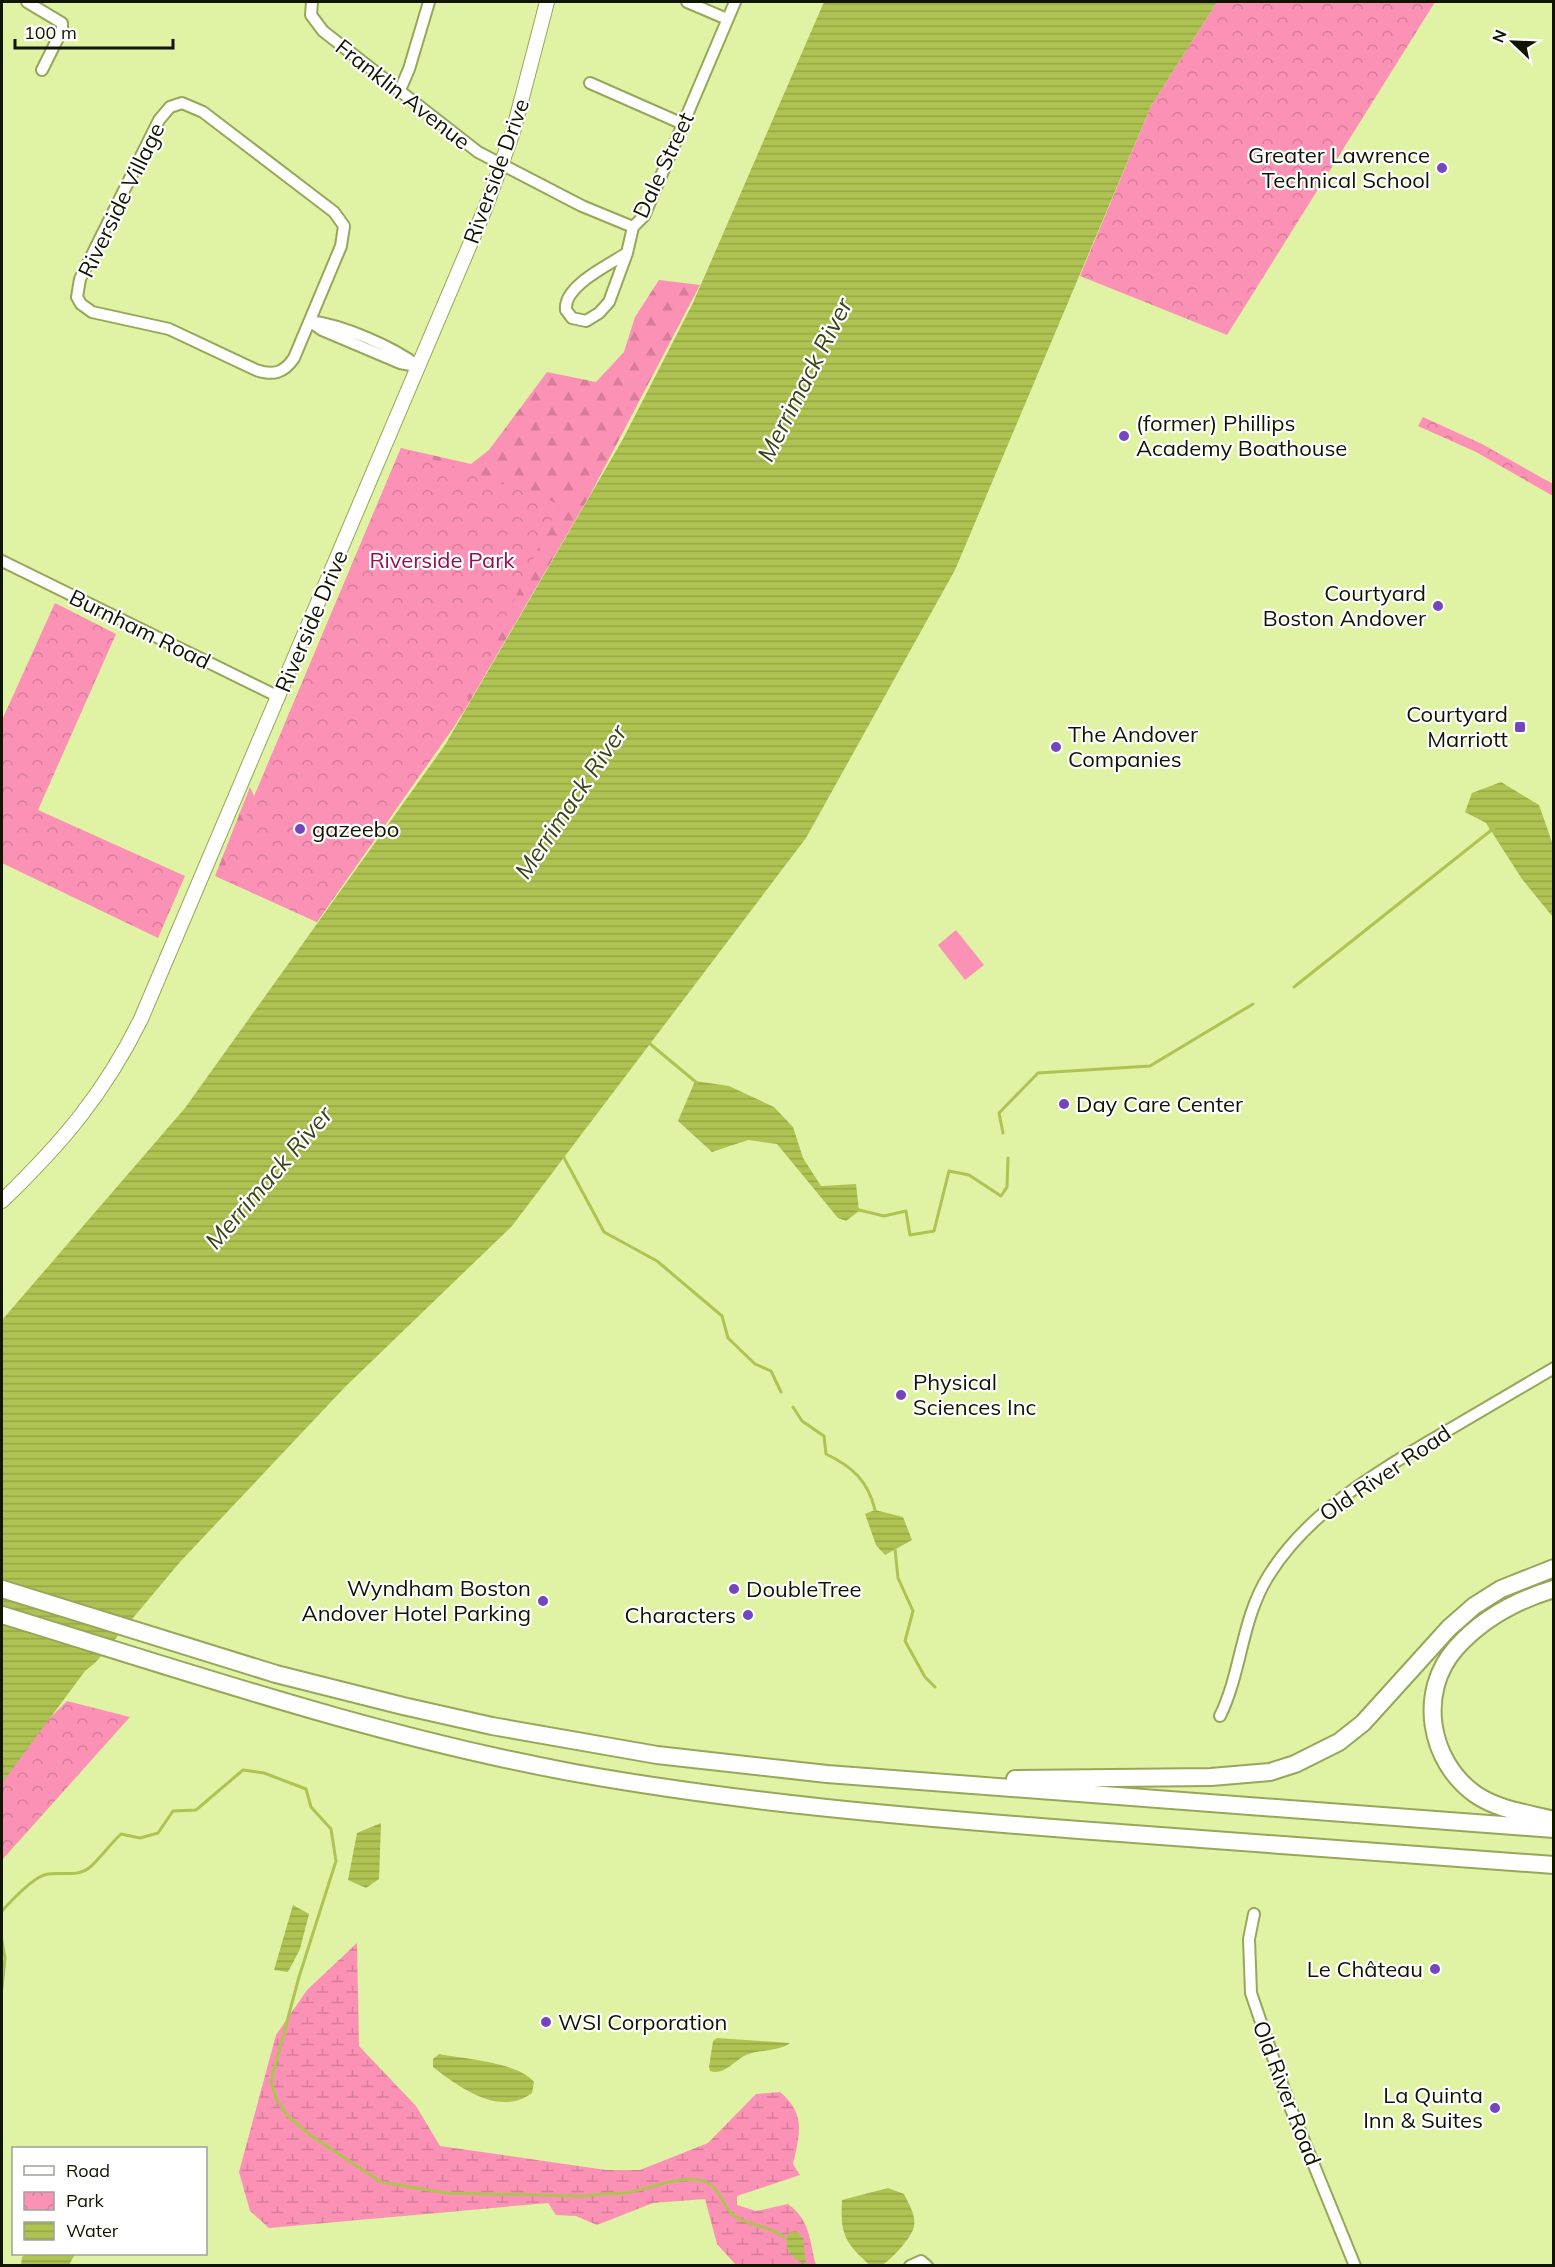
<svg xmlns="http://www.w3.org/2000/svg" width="1555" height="2267" font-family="Mulish,sans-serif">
<defs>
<pattern id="forest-firs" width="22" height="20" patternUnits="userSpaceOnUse" patternTransform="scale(1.5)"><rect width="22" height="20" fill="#fc91b6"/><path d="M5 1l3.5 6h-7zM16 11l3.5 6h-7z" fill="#d77c9b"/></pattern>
<pattern id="wetland-marsh" width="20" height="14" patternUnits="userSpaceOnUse" patternTransform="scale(1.5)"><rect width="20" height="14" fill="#fc91b6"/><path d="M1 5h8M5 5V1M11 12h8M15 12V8" fill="none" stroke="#d77c9b"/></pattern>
<pattern id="park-crowns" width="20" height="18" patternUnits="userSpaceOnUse" patternTransform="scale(1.5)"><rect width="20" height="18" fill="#fc91b6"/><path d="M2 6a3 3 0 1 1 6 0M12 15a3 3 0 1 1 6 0" fill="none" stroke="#d77c9b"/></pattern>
<pattern id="water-rules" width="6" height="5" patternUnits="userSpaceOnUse" patternTransform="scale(1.5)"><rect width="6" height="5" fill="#aec352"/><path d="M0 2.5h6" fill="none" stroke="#95a746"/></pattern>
</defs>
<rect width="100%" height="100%" fill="#e0f2a3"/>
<path fill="url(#forest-firs)" d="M659,280L700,285L590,495L463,713L400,794L317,922L215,876L250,787L254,796L242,825L401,448L471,464L489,450L547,372L596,382L624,352L635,317Z"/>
<path fill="url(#wetland-marsh)" d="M357,1943L359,2046L416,2106L440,2146L606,2170H640L708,2143L756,2094L780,2092C806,2114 800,2133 793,2164L800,2175L737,2196V2205L756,2211L788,2204C811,2221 809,2240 816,2265H736L717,2244L705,2199L653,2203L597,2225L576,2216L556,2215L548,2203L269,2228L250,2211L239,2172L276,2035L307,1990Z"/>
<path fill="url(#park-crowns)" d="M1217,2H1435L1227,335L1080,276L1151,106Z
M1423,417L1482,444L1553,484V496L1476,452L1418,426Z
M401,448L559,504L456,724L317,922L220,878Z
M55,603L116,634L38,810L185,876L158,938L2,863V720Z
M67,1701L130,1717L2,1860V1766Z"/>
<path fill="#fc91b6" d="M956,930L984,965L965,980L938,945Z"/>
<path fill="url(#water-rules)" d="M824,2H1217L1151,106L955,570L806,838L512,1226L345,1387L180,1562L96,1662L85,1671L2,1783V1320L185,1108L445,745L623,439L692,305Z
M1501,782L1539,805L1553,845L1552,916L1522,879L1486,823L1465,812L1472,793Z
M695,1081L729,1086L774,1107L793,1127L803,1158L821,1186L856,1184L859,1211L846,1221L838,1218L777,1144L748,1140L712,1152L678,1121Z
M875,1510L903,1517L912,1540L885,1555L876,1545L865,1514Z
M381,1823L379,1879L366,1888L348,1880L357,1833Z
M293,1905L309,1914L300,1949L288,1972L274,1970Z
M717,2038L790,2043C779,2052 758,2049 744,2056C733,2062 723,2076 710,2071L709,2067L713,2041Z
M439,2054C465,2059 517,2062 534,2082L532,2093C500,2117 460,2088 433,2067V2059Z
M888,2188L904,2194C909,2204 916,2215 914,2226C913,2236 890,2262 880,2266C877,2266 873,2265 870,2265C845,2243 840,2234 842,2200Z
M796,2231L803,2238L806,2264C791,2259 781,2248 790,2232Z
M27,2254H75L69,2265H21L22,2257Z"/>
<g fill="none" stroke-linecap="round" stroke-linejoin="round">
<path stroke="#aec352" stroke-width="3" d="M1294,987L1494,828
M649,1043L697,1083
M1003,1133L999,1113L1038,1073L1150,1066L1253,1004
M562,1154L604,1232L657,1261L722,1316L728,1338L755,1364L771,1371L781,1392
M855,1209L884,1216L906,1211L910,1235L934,1231L949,1171L969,1175L1001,1196L1007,1187L1008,1158
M793,1407L802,1421L824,1436L826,1454C853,1467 868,1481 875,1510
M895,1549L898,1578L913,1611L905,1641L925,1677L935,1687
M2,1911C11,1901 34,1876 48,1874C62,1872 77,1877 89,1868C99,1860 110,1844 121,1834L140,1838L158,1833L173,1811L196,1810L243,1770L264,1773L306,1789L311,1807L331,1829L336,1861L299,1977L271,2081L276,2099L288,2116L310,2135L381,2182L446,2193L585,2196C600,2193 617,2195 631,2192C651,2188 692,2170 711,2185C723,2194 724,2210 736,2217C752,2227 768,2225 786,2238
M2,1941L5,1958L2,1988"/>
<defs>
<path id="minor" d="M27,2L62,23V30L42,70
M312,2L311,15L323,31L478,152L582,206L633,227L644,216L735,2
M687,2L727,19
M590,83L683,124
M400,90L409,69L429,2
M182,103L203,112L334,212L344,226L341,246L294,358C284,373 273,376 256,370L169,329L92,312L81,304L77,297L80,279L159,120L170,107Z
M627,253L609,302L599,313L586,321L572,318L566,310C563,286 609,265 627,253L633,227
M310,321C342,325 392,346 418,366
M312,323L322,330L400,363L416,366
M2,561L279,697
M1220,1716C1242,1671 1241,1619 1269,1575C1309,1511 1376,1473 1440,1435C1478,1413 1516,1390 1554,1368
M1254,1914L1249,1939L1251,1993L1289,2104L1355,2266
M910,2266L921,2261L927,2266"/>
<path id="major" d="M2,1201C62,1143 104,1094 141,1019L485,209L513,132L547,2"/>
<path id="highway" d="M2,1589L276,1674L403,1706L492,1726L657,1755L827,1774L1554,1829
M1554,1589C1517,1600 1482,1619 1456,1648C1417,1692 1429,1761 1475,1794C1498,1810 1527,1813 1554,1820
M2,1615C191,1673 379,1737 575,1773C742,1803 910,1817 1079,1830C1237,1842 1395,1853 1554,1865
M1015,1779L1211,1777L1270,1772L1295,1764L1339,1742L1363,1723L1449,1628L1474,1606L1501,1589L1554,1568"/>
</defs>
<use href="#minor" stroke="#97a75a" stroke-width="14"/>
<use href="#major" stroke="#97a75a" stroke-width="16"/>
<use href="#highway" stroke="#97a75a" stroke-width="20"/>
<use href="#minor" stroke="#fff" stroke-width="10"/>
<use href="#major" stroke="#fff" stroke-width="14"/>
<use href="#highway" stroke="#fff" stroke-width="16"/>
</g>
<g fill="#7644bc" stroke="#fff" stroke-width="2">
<circle cx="1442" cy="168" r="6"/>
<circle cx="1124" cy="436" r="6"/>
<circle cx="1438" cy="606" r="6"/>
<rect x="1514" y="721" width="12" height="12" rx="3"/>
<circle cx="1056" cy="747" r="6"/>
<circle cx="300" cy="829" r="6"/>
<circle cx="1064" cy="1104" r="6"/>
<circle cx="901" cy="1395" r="6"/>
<circle cx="734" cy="1589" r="6"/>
<circle cx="543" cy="1601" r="6"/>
<circle cx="748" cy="1615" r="6"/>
<circle cx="1435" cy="1969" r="6"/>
<circle cx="546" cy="2022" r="6"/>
<circle cx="1495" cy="2108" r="6"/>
</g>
<g text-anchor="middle" stroke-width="4.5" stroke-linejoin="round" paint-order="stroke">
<g font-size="22" fill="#101500" stroke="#fff">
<text transform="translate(403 94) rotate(38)" y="8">Franklin Avenue</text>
<text transform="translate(663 165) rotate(-65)" y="8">Dale Street</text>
<text transform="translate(496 171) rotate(-70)" y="8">Riverside Drive</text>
<text transform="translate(121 200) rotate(-64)" y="8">Riverside Village</text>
<text transform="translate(311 621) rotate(-67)" y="8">Riverside Drive</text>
<text transform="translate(140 629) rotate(26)" y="8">Burnham Road</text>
<text transform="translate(1385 1473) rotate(-34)" y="8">Old River Road</text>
<text transform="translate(1287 2093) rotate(69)" y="8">Old River Road</text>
</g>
<g font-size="22" fill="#101500" stroke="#fff" text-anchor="end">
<text x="1430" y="163">Greater Lawrence<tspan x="1430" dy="25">Technical School</tspan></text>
<text x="1136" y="431" text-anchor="start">(former) Phillips<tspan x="1136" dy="25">Academy Boathouse</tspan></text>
<text x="1426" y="601">Courtyard<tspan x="1426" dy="25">Boston Andover</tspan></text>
<text x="1508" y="722">Courtyard<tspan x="1508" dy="25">Marriott</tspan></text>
<text x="1068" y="742" text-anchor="start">The Andover<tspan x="1068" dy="25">Companies</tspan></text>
<text x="312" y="837" text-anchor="start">gazeebo</text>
<text x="1076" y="1112" text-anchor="start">Day Care Center</text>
<text x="913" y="1390" text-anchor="start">Physical<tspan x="913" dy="25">Sciences Inc</tspan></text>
<text x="531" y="1596">Wyndham Boston<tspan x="531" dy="25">Andover Hotel Parking</tspan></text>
<text x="746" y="1597" text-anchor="start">DoubleTree</text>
<text x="736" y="1623">Characters</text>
<text x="1423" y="1977">Le Château</text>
<text x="558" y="2030" text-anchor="start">WSI Corporation</text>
<text x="1483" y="2103">La Quinta<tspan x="1483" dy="25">Inn &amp; Suites</tspan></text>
</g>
<g font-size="22" fill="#960f51" stroke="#fff">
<text x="442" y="568">Riverside Park</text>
</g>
<g font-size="24" font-style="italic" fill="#3b4416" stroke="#fff">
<text transform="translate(805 380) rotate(-63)" y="8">Merrimack River</text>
<text transform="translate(571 802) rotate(-56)" y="8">Merrimack River</text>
<text transform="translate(269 1178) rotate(-49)" y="8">Merrimack River</text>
</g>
</g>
<rect width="1555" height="2267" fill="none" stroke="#101500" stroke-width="6"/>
<rect x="12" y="2147" width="195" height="108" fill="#ffffff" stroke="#9fa199" stroke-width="1.5"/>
<rect x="24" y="2166" width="30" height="9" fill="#ffffff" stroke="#9fa199" stroke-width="1.5"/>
<text x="66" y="2177" font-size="18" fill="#101500">Road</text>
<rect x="24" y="2192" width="30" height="18" fill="url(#park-crowns)" stroke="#9fa199" stroke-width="1.5"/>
<text x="66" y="2207" font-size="18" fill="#101500">Park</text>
<rect x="24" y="2222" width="30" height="18" fill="url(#water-rules)" stroke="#9fa199" stroke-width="1.5"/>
<text x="66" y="2237" font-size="18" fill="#101500">Water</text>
<g transform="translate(1513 42) rotate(293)" stroke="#ffffff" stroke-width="4.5" paint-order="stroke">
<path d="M0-4.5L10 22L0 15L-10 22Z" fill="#101500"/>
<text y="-9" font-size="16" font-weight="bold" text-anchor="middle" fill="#101500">N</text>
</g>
<path d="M15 39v9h158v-9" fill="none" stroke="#101500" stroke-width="3"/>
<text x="24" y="39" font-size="18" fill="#101500" stroke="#ffffff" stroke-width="4.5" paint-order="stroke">100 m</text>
</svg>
